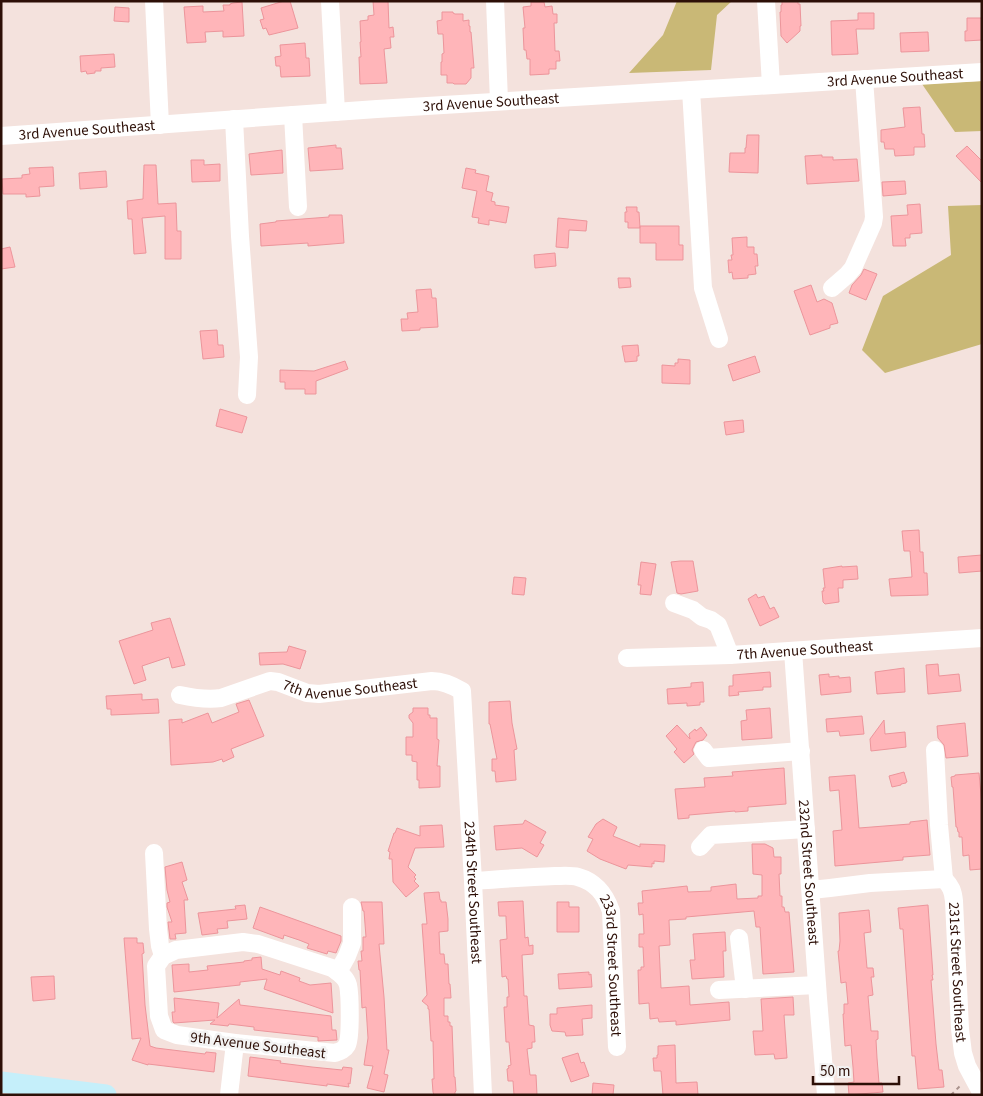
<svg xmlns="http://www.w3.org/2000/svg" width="983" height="1096" font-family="'Source Sans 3',sans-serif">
<rect width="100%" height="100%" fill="#f4e2dd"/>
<path fill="#c9b876" d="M677,1H732L717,15L711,70L629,73L663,35Z
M982,81V131L955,132L922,84Z
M982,205V344L885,373L862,350L883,296L951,255L948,206Z"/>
<path fill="#ffb5b9" stroke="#ec959b" d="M284,1H290L298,28L269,35L266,28L263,29L260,20L264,19L261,8Z
M373,1H388L389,28L393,27L394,37H390L391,48L384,49L387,83L360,84L359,57H361L360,42H361L360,21L368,20V16L374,15Z
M782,1H798V4H800L801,26H800V31L787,43L781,36L780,12H781V5H782Z
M242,2L244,36L223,37V31L205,32L206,42L187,43L184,7L203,6V12L224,11L223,5H230V4L233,3Z
M531,2H544L545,7L552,6L553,14H557V23H554L555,51H559L560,61H556V69H549V74L530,75V59H527L526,50H524L523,28H525L523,7L531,6Z
M115,7L129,8V22L114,21Z
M442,12H453V13L455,14H463V21L469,20V26H470V32H471L474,68H471V78L466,84H454L453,83H447V75H441V62H442V54L444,53L443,34H438L437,21L442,20Z
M858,13H874V29H856L858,54L832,55L831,21L858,20Z
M967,18H982V40L965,41V31H967Z
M928,32L929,51L901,52L900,33Z
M305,43L306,58H309L310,76L281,77L280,66H276L275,57L281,56L280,45Z
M114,54L115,67L101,68V71H95V73L87,74L86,71L81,72L80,56Z
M920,107L922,134H924L925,147H914V155L895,156L894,149H885L884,142H881V130L905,127L903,108Z
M747,135H759L758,173L729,172L730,153H745V148H746Z
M336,145V148H341L343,169L310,171L308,148Z
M967,146L982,161V183L956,156Z
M282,150L283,173L251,175L249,154Z
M822,155V157H833V160L857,159L859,181L807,184L805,156Z
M191,160H204V165L220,164V181L192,182Z
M144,165H156L158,204L176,203L177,231H181V259H165V216L142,218L146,253L134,254L132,219H128L127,201L143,199Z
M53,167L54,186L39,187L40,196L26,197V194H3L2,179L22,178V175L30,174L29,168Z
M466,168L476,170L475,173L489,176L486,191L493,193L491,201L495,202V205L509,207L506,223L489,220V225L478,223L479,218L472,217L477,191L462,188Z
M106,171L107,187L80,189L79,173Z
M905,181L906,194L883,196L882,182Z
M920,204L922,233L910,234V238H905L906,246H893L891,216L908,215L907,205Z
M626,207H637V212H639L640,228H628V222H625V212H627Z
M329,215H342L344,243L308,246V243L261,246L260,224L276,222V221L329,217Z
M558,218L587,221L586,231L569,230L568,248L556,247Z
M640,226H679V245H683V260H656V243H640Z
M747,237V247H754V254H757L758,266H755L756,274L748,275V278L733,279L732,272L729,273L728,260H732L731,255H733L732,238Z
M10,247L15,267L1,269V249Z
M555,253L556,266L535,268L534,255Z
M864,269L877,274L866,300L849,293L852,285L861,275Z
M618,278H630L631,287L619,288Z
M811,285L817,302L824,299L832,303L838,323L830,325V328L810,335L794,291Z
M431,289L432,298H436L438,327L420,328V330L402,331L401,319H408L407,313L418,312L416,290Z
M217,330L218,345H223L224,357L203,359L200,331Z
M638,345L639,356H637V361L625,362L622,346Z
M755,356L760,372L733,381L728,365Z
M678,359L690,360V384L662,383V365L675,366V363H678Z
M345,361L348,369L316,381V394H305V389H285V382H280V370L314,371Z
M220,409L247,417L242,433L216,426Z
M743,420L744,432L726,435L724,422Z
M919,530L920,552H923L924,573H927L928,595L891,596L889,579L912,577L910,551H904L902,531Z
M982,555V571L959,573L958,557Z
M680,561H693L698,591L681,594L677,593L671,562Z
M641,562L656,564L651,595L640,594L641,585H638Z
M842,566V567L857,566L858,579L843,580V588H838L839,602L825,604L823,602L822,591H824L823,588H825L823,569Z
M514,577L526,578L524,595L512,594Z
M756,594L758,598L764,596L770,609L774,607L779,617L760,626L748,599Z
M170,618L185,665L172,668L169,657L142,666L146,680L134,684L119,641L153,630L151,623Z
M289,646L306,651L300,669L283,664L260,665L259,653L287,652Z
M938,664L939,676L959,674L961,691L928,694L926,665Z
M904,668L905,692L877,694L875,672Z
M770,672L771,687H763V690L738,692L739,695L729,696V686H733V675Z
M829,674V677L839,676V678L850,677L851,692L821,695L819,675Z
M703,682L704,702H700V705L687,706V703L668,704L667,689L691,687V683Z
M142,694V700L158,699L159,713L111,715V709H107L106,696Z
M249,700L264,736L231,749L234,757L223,762L222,759L213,762L171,765L169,720L182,719V723L208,713L212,723L239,712L236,704Z
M510,701L512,723L517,749L514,750L516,780L496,782L495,771H492V759H497L490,724H489V702Z
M413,708H428V715H430V718H437V739L439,740L437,766H440V787L419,788V780H417V762L412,761V755H406V737H413V723L409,718V715L413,712Z
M770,708L772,738L742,740L741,721L747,720L746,710Z
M862,716L864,734L840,736L839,731L827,732L826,719Z
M884,720L885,734L905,732L906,747L871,751L870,739Z
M965,723L968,756L946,758L944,745L938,738L937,726Z
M677,725L690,739L689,734L695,729L696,731L701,727L707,735L703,740L696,742L692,750L694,754L684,763L674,752L677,749L666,736Z
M784,768L786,804L748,807V811L735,812V811L689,815V818L678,819L675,789L705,787L704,778L733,776L732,772Z
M904,772L907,782H906V783L901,784V785L892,787L889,776Z
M979,773L982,806V869L970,870L969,855L963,856L962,837H959V832H958L957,827H956L953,787H952L951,777L955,776V775Z
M855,775L859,828L910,824V822L927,820L930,855L903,857V860L835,866L833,831L842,830L839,790L830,791L829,777Z
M603,819L617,827L613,836L640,847V844L665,845L664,862L654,861V864L652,863V867L628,865L626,869L600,859L587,851L593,839L588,837L596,824Z
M525,820L546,832L540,843L544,845L537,857L522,848L496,850L494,826L523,824Z
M442,825L444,847L415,848L408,867L416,875L414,877L416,879L414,881L419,886L406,897L393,882L392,859H389L390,852L388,851L394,833H395L397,828L420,836V826Z
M752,844H765L773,848L774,857H781V874H779L780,896H782V907H784L785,912H789L794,972L763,974L760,927H756L754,911L686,917V919L669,920L670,945L659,946L661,988L689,986L690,1005L729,1002L730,1020L676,1025V1021L659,1022L658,1018L650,1019L649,1003L639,1004L638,970H641V967H644L643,947H639V934H644L643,914L639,915L638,903H643L642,891L687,886L688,892L711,891V887L736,884L737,899L758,898V896H762V875L753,874Z
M182,862L187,880L182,882L188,900H184L186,933L175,934L176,939H170L168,922H172L167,907V903L170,902L167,890L165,867Z
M439,892L440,900H441V902H446L448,919V931L439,932L440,954H444L445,964H448L449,984H450L451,998H444V1016H448V1022H450V1026H452L454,1077H455L456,1091L455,1092V1095H434L433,1092L432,1079H434L433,1041H431L429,1009H428V1006L422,1001L427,995L422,924H427L424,893Z
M523,901L525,938L528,937L529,946L533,945V954L522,955L524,996H527L529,1025L534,1026L535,1042H532V1048L527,1049L530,1075H536L537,1095H514L513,1081H508L507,1069L509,1068L508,1066L511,1065L509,1042H506L504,1007H507V997H509L508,979H507L506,976L502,977L500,940L507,939L506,918V916H499L498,902Z
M361,902H382L384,944H379L384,997L387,1050H389L384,1074L388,1075L384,1092L367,1088L373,1066L364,1065L368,1038L366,1007L362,1008L360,970H359L358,961H362L361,951H363V937H366L364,911H363Z
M557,902H569V907H579V932H557Z
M245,905L247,919L227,921L228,928L217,929L218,933L202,935L198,913L236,909L235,906Z
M928,905L933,975H932L933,980H931L936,1044L939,1070H942L944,1087L918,1089L915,1056H912L903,929H900L898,908Z
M260,907L341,936V941L336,953L328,951L327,954L307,948L309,944L299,940L284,935L283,939L253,928Z
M869,910L871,932L864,933L867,968H873L874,977H871L873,995L868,996L871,1031H878V1039L876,1040L877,1058L879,1083H882L883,1092L849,1095L848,1083L854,1082L853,1067L851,1045L845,1046L843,1014H844V1004H848L846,982L841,983L838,951H839L840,941L839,913Z
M725,932L726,951H723L724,977L692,979L690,960H695L693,934Z
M124,938H137V943H143L144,953L142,954L145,1005L150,1046L156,1048L205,1054L206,1052L216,1053L214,1072L148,1064V1065L132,1060L141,1038L132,1039Z
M261,957L262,969L280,975L281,971L300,978L299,981L310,985L331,983L333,1013L264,989L267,979L240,982V985L174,992L172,965L189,964V972L208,970L207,966L244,962V961L252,960V958Z
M589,972V975L591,974L592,987L559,989L558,974Z
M54,976L55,999L33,1001L31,977Z
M793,997L794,1015H784L787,1058L775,1059L774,1054L755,1055L753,1031H763L761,999Z
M174,998L219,1003L217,1018L239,999L240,1005L331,1016L332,1030H336L337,1040L318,1041V1037L254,1030V1027L229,1024L228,1026L210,1024L215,1020L174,1023L173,1022L172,1012H175Z
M592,1005V1018L582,1019L583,1035L566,1036L565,1032L552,1031L550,1025V1014H557V1008Z
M675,1045L676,1083L697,1082L698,1095H663L661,1071H654L653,1058H657V1055H658V1046Z
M578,1053L581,1063L584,1062L589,1076L571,1082L562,1058Z
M250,1057L281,1061L280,1063L312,1067L342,1070L343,1067L352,1068L350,1084L348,1083L349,1087L327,1084V1086L248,1076Z
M593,1083L614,1085L613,1095H592Z"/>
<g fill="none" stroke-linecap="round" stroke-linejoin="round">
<path stroke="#a9928c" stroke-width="2" stroke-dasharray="4 4" stroke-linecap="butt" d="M951,1095L962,1084"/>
<g stroke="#fff" stroke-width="18">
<path d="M154,1L160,125"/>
<path d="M330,1L336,112"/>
<path d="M495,1L499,101"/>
<path d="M766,1L771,85"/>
<path d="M691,90L703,288L719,339"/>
<path d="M293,115L298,207"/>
<path d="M234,119L240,236L249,357L247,395"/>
<path id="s1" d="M1,136L377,109L691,90L982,72"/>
<path d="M832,288L847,275L853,268L873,223L874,217L864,79"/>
<path d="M674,603L693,610L702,617L711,620L718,625L730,655"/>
<path id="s2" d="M793,651L818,998L826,1095"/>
<path id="s3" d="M627,658L730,655L982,638"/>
<path id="s4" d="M180,695C194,698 207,700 221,698L270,681L278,682L307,693L319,694L432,681C443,681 452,685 462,691L473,881L483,1095"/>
<path d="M703,750L709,758L801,751"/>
<path d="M935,750L939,825L944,879"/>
<path d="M700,847L711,835L806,829"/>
<path d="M154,853L158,929L160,946L163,956"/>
<path id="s5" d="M944,879C951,886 953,891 954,901L960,1029L963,1053L967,1066L982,1094"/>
<path id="s6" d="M473,881C500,879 527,877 555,876C562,876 571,875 578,877C596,882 605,894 611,911L617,1047"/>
<path d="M811,890L830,888L870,883L944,879"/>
<path d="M739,938L745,989"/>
<path d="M243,942L258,944L332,968C339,973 346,977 348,985C350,994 351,1037 347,1045C344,1050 341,1051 335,1053L235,1043L177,1035L164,1030L159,1016L156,966L163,956L176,950Z"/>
<path d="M338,972L347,956L352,943V907"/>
<path d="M719,990L817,985"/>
<path d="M229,1095L235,1043"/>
</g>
<path stroke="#c5effa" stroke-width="21" d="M1,1082L106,1095"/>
</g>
<g text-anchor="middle" stroke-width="5" stroke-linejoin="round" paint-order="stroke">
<g font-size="15" fill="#2d0f07" stroke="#f3f3f3">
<text dy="5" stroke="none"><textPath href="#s1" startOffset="896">3rd Avenue Southeast</textPath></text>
<text dy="5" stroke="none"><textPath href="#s1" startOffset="491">3rd Avenue Southeast</textPath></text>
<text dy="5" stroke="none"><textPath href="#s1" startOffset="86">3rd Avenue Southeast</textPath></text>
<text dy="5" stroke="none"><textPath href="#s3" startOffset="178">7th Avenue Southeast</textPath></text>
<text dy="5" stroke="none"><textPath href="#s4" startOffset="175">7th Avenue Southeast</textPath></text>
<text dy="5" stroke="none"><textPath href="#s2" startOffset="222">232nd Street Southeast</textPath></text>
<text dy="5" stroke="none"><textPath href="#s4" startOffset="492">234th Street Southeast</textPath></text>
<text dy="5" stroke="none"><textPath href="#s6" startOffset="209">233rd Street Southeast</textPath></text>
<text dy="5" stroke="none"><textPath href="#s5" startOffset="96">231st Street Southeast</textPath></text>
<text transform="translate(258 1045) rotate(7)" y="5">9th Avenue Southeast</text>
</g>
</g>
<rect width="983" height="1096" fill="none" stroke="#2d0f07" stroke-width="5"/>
<path d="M813 1076v8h86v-8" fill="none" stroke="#2d0f07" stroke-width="2.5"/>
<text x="820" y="1076" font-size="15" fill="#2d0f07" stroke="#f3f3f3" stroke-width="4" paint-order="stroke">50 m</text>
</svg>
